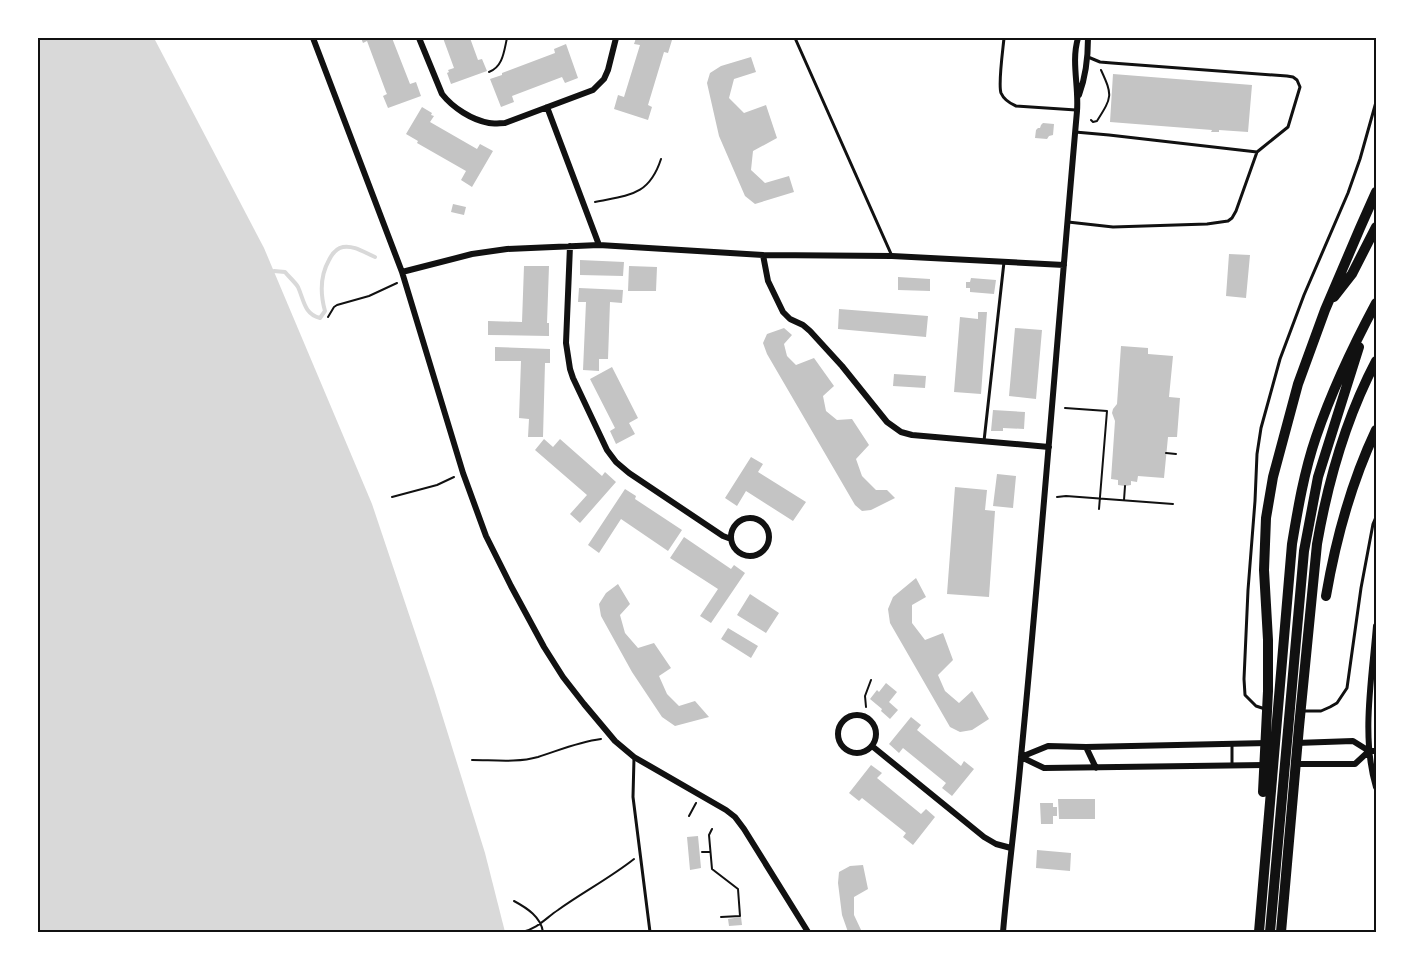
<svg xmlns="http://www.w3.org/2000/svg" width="1414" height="970" font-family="'Fira Sans',sans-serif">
<rect width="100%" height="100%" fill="#fff"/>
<path fill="#d9d9d9" d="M38,38H154L264,248L372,504L434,689L485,853L505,932H38Z"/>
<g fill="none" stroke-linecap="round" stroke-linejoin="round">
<path stroke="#d9d9d9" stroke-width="4" d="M274,271L285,272C289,277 295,282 298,287C304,300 304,314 320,318L325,311C320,293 320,276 329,260C332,254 337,248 343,247C354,245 365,253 375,257"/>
</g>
<path fill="#c4c4c4" d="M361,38H392L410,84L416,82L421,96L388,108L383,96L387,94L386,92L367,41L363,43Z
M443,38H470L478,60L482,59L487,71L451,84L447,73L449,72L448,70L454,68Z
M636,38H664L672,40L668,53L664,52L648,105L652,107L648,120L614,109L618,95L624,97L640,45L634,44Z
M566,44L578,78L565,83L562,77L512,96L514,102L501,107L490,79L502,75V73L555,53L554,49Z
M751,57L756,72L734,79L729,98L744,113L766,105L777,138L753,151L751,170L765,183L789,176L794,192L755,204L745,196L719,136L707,83L710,73L721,66Z
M1113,74L1252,85L1248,132L1219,130V132H1211L1212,130L1110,122Z
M422,107L432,113L431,115L434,116L430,122L477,149L480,144L493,151L472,187L461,180L466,171L417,143L418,141L406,134Z
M1043,123L1054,124L1053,135L1049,136L1047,139L1035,138L1036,130L1038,128H1040L1041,125Z
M453,204L466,207L464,215L451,212Z
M1229,254L1250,255L1246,298L1226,296Z
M580,260L624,262L623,276L580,275Z
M524,266H549L547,323H549V336L488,335V321L522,322Z
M629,266L657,267L656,291H628Z
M898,277L930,279V291L898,290Z
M971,278L996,280L994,294L970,292V288H966V282H970Z
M579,288L623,290L622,303L610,302L608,359H599V371L583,370L586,302H578Z
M839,309L928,316L926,337L838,329Z
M978,312H987L981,394L954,392L960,317L978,319Z
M784,328L792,335L784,344L787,356L796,365L814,358L834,386L823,396L826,411L837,420L852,419L869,445L856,459L862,476L876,490H887L895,498L871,510L862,511L855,505L767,354L763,343L767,334Z
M1015,328L1042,330L1036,399L1009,396Z
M1121,346L1148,348V354L1173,356L1169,397L1180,398L1177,437H1168L1164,478L1138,476L1137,482L1131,481V485L1125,486L1118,485V480L1111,479L1115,421L1112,413L1113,409L1117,404Z
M495,347L550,349V363H545L543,437H528L529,419L519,418L521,361H495Z
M612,367L638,418L629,423L635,434L616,444L610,431L615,428L590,379Z
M894,374L926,376L925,388L893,386Z
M993,410L1025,412L1024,429L1003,428V431H991Z
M544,439L553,447L560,439L602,476L605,472L616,482L580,523L570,514L587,495L535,450Z
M751,457L763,464L758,472L806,502L793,521L746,491L737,506L725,498Z
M997,474L1016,476L1013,508L993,506Z
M955,487L987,490L985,510L995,511L989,597L947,594Z
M625,489L636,496L635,499L682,530L668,551L621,519L599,553L588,545Z
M684,537L731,569L734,565L745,573L711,623L700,616L718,589L670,558Z
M916,578L926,597L912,605V623L925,640L943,633L953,660L938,675L945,691L959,703L972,691L989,719L972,730L960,732L950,727L890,623L888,609L893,597Z
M618,584L630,604L620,615L625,633L638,648L654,643L671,668L659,676L667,694L679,706L695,701L709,717L675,726L662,717L632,672L601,616L599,604L606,593Z
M750,594L779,613L766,633L737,615Z
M728,628L758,646L751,658L721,639Z
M886,683L897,692L889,702L898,710L890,719L881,711L882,709L870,699L877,690L879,692Z
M911,717L921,725L917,730L961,766L964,761L974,769L952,796L942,788L946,783L903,748L899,753L889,744Z
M871,765L882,773L877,778L921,814L926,809L935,817L913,845L903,837L906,833L862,798L859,801L849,793Z
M1058,799H1095V819H1059Z
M1040,803H1053V807H1057V816H1053V824H1041Z
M698,836L701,868L690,870L687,837Z
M1037,850L1071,853L1070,871L1036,868Z
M863,865L868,889L854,897V915L862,932H848L842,915L838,883L839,872L850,866Z
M741,917L742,925L729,926L728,919Z"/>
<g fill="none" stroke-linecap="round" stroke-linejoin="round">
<path stroke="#111" stroke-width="2" d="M489,72C503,67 504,51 507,38
M1091,120L1093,122L1097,121C1112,97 1113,96 1101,70
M595,202C629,195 649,196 661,159
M328,317L334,307L337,305L369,296L397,283
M1065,408L1107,411L1099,509
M1166,453L1176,454
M392,497L437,485L454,477
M1057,497L1066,496L1173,504
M1124,500L1125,486
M866,707L865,696L871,680
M472,760C493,760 517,763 538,757C560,750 578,742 601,739
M689,816L696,803
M712,829L709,835L712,869L738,889L740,916L721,917
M702,852H710
M514,901C527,908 541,917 543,932
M522,932C537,929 546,918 558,910C583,892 610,878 634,859"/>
<path stroke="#111" stroke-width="3" d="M795,38L892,256
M1004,38C1003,49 998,84 1001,93C1004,100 1009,103 1016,106L1076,110
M1075,132L1109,135L1257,152
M1068,222L1113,227L1207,224L1228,221L1232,218L1236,211L1257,152L1288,127L1300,87L1297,80L1293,77L1287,76L1112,63L1100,62L1088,57
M984,441L1004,262
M1265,709L1256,706L1245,695L1244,679L1248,590L1255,501L1257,454L1261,428L1280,359L1304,295L1348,193L1360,159L1376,102
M1302,711H1321L1330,707L1337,703L1347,688L1361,588L1373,524L1376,517
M634,758L633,797L650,932
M1232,765V744"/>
<path stroke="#111" stroke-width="6" d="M313,38L402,272L463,473L486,536L511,586L544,647L563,677L584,704L615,741L634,757L726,810L735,817L744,829L808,932
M419,38L442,94C453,108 472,120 489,123C494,124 500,123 505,123L593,90L604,79L608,70L616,38
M1079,95C1086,76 1088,58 1088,38
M547,107L599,245
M570,246L566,343L570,369L573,378L607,450L616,462L629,473L723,536L731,539
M763,255L768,281L783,312L790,319L803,325L810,331L842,366L887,422L901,432L912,435L1049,447
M402,272L472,254L507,249L599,245L763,255L892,256L1064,265
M731 537a19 19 0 1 1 38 0a19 19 0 1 1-38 0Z
M1376,626C1372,677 1361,738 1376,787
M838 734a19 19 0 1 1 38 0a19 19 0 1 1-38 0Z
M1296,743L1353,741L1369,751H1376
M872,746L984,837L996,844L1011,848
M1086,747L1096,768
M1021,757L1048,746L1086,747L1268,743
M1021,757L1044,768L1265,765
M1294,764H1355L1369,751
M1003,932C1008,874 1016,815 1021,757C1042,541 1058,326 1077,111C1079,86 1071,62 1078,38"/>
<path stroke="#111" stroke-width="10" d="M1334,297L1352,274L1376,227
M1326,596C1336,538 1351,483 1376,430
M1263,792L1268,691V640L1264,570L1266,518L1273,477L1298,384L1325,310L1360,228L1376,192
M1259,932L1292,544C1298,508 1304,472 1316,437C1332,390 1353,346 1376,303
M1270,932L1304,551L1318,477L1359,347
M1281,932L1299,727L1317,544C1328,481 1346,418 1376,361"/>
</g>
<rect width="1414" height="970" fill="none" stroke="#ffffff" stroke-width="78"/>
<rect x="39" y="39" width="1336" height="892" fill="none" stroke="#111" stroke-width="2"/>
</svg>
